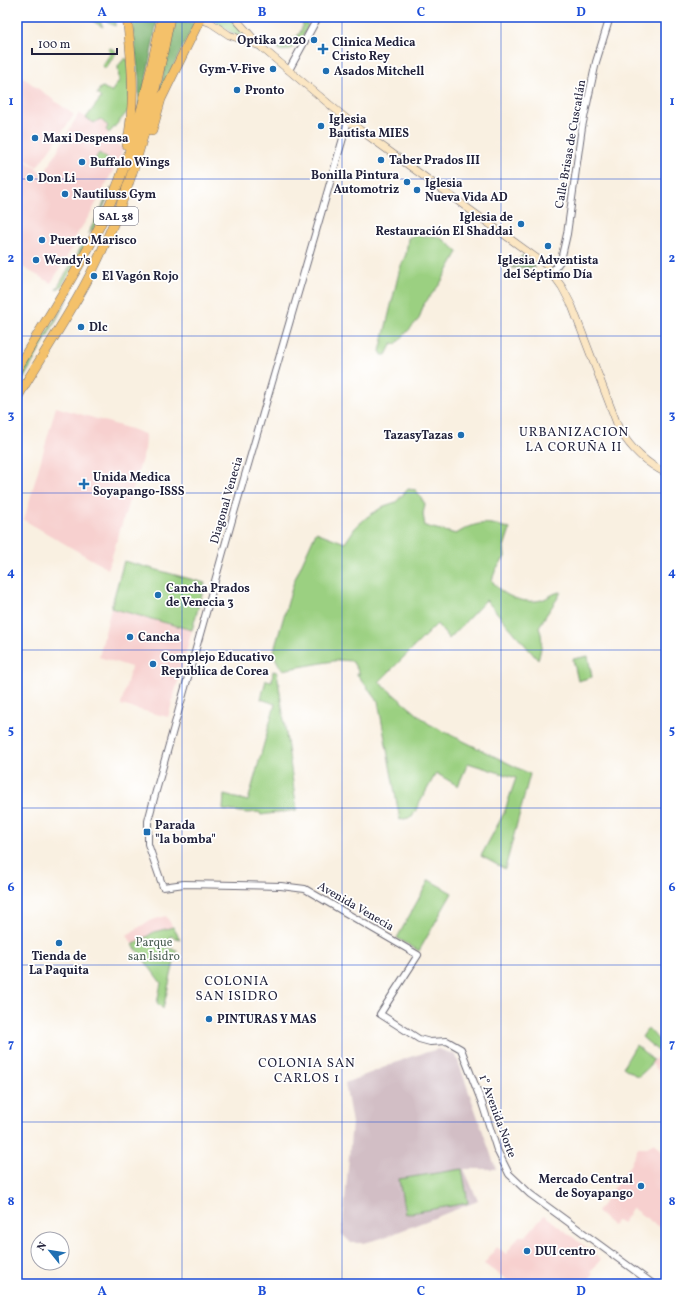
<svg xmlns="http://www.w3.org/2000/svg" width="683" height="1301" font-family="Vollkorn,serif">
<rect width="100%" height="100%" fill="#fff"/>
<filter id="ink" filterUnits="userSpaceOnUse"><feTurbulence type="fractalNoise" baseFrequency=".025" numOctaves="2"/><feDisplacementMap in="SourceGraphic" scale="8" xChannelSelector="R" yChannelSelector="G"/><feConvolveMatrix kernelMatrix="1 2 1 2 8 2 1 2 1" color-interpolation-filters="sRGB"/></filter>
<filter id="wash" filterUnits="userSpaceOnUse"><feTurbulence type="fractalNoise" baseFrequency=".012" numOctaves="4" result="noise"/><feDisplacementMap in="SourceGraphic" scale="16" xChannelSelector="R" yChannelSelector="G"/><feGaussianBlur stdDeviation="0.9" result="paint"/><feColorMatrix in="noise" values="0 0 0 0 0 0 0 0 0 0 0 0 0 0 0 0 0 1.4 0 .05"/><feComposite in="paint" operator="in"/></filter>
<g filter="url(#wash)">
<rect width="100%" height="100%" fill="#f9f0e1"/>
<path fill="#f7d0cf" d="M17,73L74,115L37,167L17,153Z
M79,113L94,123L99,119L109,126L106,129L109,133L106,136L123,148L120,157L91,213L72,242L73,247L51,283L17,264V155L44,174Z
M56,407L131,429L144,434L146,437L145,449L108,569L24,520Z
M111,608L192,630L168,717L121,705L131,667L99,657Z
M166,916L173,927L153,932L133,945L127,935L149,921Z
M657,1057L666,1067V1079L651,1063Z
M655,1143L663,1153H666V1232L632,1208L623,1223L616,1221L613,1226L597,1212L630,1165L638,1148H645Z
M544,1215L601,1259L591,1272L593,1274L585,1284H513L484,1264L497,1247L506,1254L519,1236H526Z"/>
<path fill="#d2bec5" d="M438,1049L454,1054L458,1061L496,1169H464L478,1201L382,1238L364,1243H351L342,1234L352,1123L345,1083L410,1057Z"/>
<path fill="#9bd081" stroke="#5e795e" d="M86,17L99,18L103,27Z
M108,17L115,19V26L107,22Z
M208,17H229L242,30V35L237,36Z
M303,21H306L308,26C302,38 295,54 278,50L279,46L291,44L290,40C300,37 302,30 303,21Z
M110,48L115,50L116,53L106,68L102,66L111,53L108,50Z
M124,59H128L130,109L109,133L106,130L108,126L100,119L94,123L86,118L101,98L97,94L100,88L103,87L111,92L119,81L118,66Z
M99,153L109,160V163L104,164L102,167L93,162Z
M112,187L94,229L88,234Z
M415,235C422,237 428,236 434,236C443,237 452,247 458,252L440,284L424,304L419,319L396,344L392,343L386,355H382L380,351L400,268L406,254L408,238Z
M85,241H88L62,286L56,290Z
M73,290L20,385H18L26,365Z
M408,489L416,490L425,504L423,514L425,526L456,534C477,521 487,521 510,529L504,547L505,557L496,569L492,580C500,596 527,606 544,599C551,596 553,593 561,592C554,606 545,614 539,628C544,638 541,650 538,660L486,600L449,639L437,624L379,682L429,724L530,774L505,869L481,856L504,813L516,778L468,763L458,786L436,773L412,817L400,820L378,701L356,673L360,674L352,661L339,660L282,670L273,654L294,581L316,532L345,543L355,528L367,517L384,506L396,502Z
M124,561L205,583L192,630L111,608Z
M588,656L592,677L578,681L573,659Z
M273,671L277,672L297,810L261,815L259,812L248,813L223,810L224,795L248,801L275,704L261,699L266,680L272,681Z
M429,880L452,893L419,951L397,938Z
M173,927L180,939L170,936L167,948L177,950L163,1009L157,1003L161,983L133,945L154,932Z
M648,1028L664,1046L658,1051L642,1037Z
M636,1045L653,1060L649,1067L638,1077L623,1067Z
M462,1169L468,1203L405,1214L399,1179Z"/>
<path fill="#7cb26f" stroke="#4f6a55" d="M131,17H158L139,117V80Z
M175,20L195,23L158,97Z
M523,255L536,267L511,268Z"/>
</g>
<g filter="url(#ink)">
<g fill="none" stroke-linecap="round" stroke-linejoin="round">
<defs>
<path id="tertiary" d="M289,70L318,17
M348,121L234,513L156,791L148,821V844L163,887L184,884L281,886L305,889L418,955L380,1014L419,1039L430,1042L447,1041L461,1049L482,1103L497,1150L509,1174L530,1194L653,1284
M552,272L561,260L567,234L582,127L596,62L610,17"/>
<path id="secondary" d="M195,17L211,23L229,35L260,46
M234,17L261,47L360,130L546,265L562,287L572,306L619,429C631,449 645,463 666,473"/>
<path id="trunk" d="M127,17C132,60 136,102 127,145
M152,131L161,99L201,17
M17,369C50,313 87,258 112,199C137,140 149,79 162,17
M17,398C46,348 81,299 104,246C138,170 155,97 170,17"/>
</defs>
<use href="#tertiary" stroke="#6d6a75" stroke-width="8"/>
<use href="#secondary" stroke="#6d6a75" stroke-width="8"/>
<use href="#trunk" stroke="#6d6a75" stroke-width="10"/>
<use href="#tertiary" stroke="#fff" stroke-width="6"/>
<use href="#secondary" stroke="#fbe6c3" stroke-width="7"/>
<use href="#trunk" stroke="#f4c16a" stroke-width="9"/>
</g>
</g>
<path fill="none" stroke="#1d4ed8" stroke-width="1" stroke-opacity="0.55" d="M182,17V1284M342,17V1284M501,17V1284M17,179H666M17,336H666M17,493H666M17,650H666M17,808H666M17,965H666M17,1122H666"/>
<g fill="#1f6fb2" stroke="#fff" stroke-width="1.5">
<circle cx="314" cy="40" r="4"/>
<path d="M321 43h4v4h4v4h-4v4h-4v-4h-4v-4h4z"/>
<circle cx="273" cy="69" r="4"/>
<circle cx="326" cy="71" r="4"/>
<circle cx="237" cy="90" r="4"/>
<circle cx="321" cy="126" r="4"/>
<circle cx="35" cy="138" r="4"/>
<circle cx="381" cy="160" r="4"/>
<circle cx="82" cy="162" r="4"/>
<circle cx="30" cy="178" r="4"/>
<circle cx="407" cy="182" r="4"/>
<circle cx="417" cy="190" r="4"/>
<circle cx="65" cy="194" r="4"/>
<circle cx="521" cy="224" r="4"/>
<circle cx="42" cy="240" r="4"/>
<circle cx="548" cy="246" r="4"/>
<circle cx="36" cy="260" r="4"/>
<circle cx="94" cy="276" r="4"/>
<circle cx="81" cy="327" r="4"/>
<circle cx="461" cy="435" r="4"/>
<path d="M82 478h4v4h4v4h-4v4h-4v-4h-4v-4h4z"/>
<circle cx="158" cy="595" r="4"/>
<circle cx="130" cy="637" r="4"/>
<circle cx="153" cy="664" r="4"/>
<rect x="143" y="828" width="8" height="8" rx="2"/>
<circle cx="59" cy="943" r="4"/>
<circle cx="209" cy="1019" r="4"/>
<circle cx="641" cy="1186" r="4"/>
<circle cx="527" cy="1251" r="4"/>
</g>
<g text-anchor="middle" stroke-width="3.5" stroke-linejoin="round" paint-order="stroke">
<rect fill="#fff" stroke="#646476" stroke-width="1" x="94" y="207" width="44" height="18" rx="3"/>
<g font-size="11" font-weight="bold" fill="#22223b">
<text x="116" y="220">SAL 38</text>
</g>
<g font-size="12" font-weight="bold" fill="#22223b" stroke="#fff" text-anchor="start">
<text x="306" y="44" text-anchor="end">Optika 2020</text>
<text x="332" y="46">Clinica Medica<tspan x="332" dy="14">Cristo Rey</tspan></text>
<text x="265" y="73" text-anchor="end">Gym-V-Five</text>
<text x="334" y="75">Asados Mitchell</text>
<text x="245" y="94">Pronto</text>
<text x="329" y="123">Iglesia<tspan x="329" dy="14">Bautista MIES</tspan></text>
<text x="43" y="142">Maxi Despensa</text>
<text x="389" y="164">Taber Prados III</text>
<text x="90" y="166">Buffalo Wings</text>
<text x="399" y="179" text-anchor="end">Bonilla Pintura<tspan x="399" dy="14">Automotriz</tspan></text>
<text x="38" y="182">Don Li</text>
<text x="425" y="187">Iglesia<tspan x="425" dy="14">Nueva Vida AD</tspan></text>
<text x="73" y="198">Nautiluss Gym</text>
<text x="513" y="221" text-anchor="end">Iglesia de<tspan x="513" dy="14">Restauración El Shaddai</tspan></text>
<text x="50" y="244">Puerto Marisco</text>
<text x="44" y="264">Wendy's</text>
<text x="548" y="264" text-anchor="middle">Iglesia Adventista<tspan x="548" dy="14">del Séptimo Día</tspan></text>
<text x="102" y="280">El Vagón Rojo</text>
<text x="89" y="331">Dlc</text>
<text x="453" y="439" text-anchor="end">TazasyTazas</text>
<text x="93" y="481">Unida Medica<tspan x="93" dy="14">Soyapango-ISSS</tspan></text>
<text x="166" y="592">Cancha Prados<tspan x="166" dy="14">de Venecia 3</tspan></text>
<text x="138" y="641">Cancha</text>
<text x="161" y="661">Complejo Educativo<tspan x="161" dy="14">Republica de Corea</tspan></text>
<text x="155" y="829">Parada<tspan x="155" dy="14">"la bomba"</tspan></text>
<text x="59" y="960" text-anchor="middle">Tienda de<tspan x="59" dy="14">La Paquita</tspan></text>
<text x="217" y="1023">PINTURAS Y MAS</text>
<text x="633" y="1183" text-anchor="end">Mercado Central<tspan x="633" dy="14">de Soyapango</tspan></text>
<text x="535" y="1255">DUI centro</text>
</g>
<g font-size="12" fill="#22223b" stroke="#fff">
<text transform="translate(570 144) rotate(-80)" y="4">Calle Brisas de Cuscatlán</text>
<text transform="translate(226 500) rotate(-74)" y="4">Diagonal Venecia</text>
<text transform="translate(356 906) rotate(30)" y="4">Avenida Venecia</text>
<text transform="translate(498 1116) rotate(70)" y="4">1° Avenida Norte</text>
</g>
<g font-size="12" fill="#4c5f54" stroke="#fff">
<text x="154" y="946">Parque<tspan x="154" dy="14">san Isidro</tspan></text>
</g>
<g font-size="13" letter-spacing="1" fill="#22223b" stroke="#fff">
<text x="574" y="436">URBANIZACION<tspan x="574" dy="15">LA CORUÑA II</tspan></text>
<text x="237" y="985">COLONIA<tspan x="237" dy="15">SAN ISIDRO</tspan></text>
<text x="307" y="1067">COLONIA SAN<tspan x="307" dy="15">CARLOS 1</tspan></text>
</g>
</g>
<rect width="683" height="1301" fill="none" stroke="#fff" stroke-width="44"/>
<g transform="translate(50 1251) rotate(300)"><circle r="19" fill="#ffffff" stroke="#a7a7b1"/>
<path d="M0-3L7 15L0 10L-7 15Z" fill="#1f6fb2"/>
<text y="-6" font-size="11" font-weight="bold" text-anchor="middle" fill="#22223b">N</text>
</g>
<path d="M32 48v6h85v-6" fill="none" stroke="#22223b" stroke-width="2"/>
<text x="38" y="48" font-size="12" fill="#22223b" stroke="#ffffff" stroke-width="3" paint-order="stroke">100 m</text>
<rect x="22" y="22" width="639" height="1257" fill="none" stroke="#1d4ed8" stroke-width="1.5"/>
<g font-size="13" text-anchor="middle" font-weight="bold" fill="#1d4ed8">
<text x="102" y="16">A</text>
<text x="262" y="16">B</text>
<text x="421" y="16">C</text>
<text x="581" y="16">D</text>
<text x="11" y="105">1</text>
<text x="672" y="105">1</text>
<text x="11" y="262">2</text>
<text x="672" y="262">2</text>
<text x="11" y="419">3</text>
<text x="672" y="419">3</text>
<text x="11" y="576">4</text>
<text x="672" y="576">4</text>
<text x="11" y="734">5</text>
<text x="672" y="734">5</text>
<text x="11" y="891">6</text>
<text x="672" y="891">6</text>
<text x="11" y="1048">7</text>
<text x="672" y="1048">7</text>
<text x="11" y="1205">8</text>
<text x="672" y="1205">8</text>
<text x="102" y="1295">A</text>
<text x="262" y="1295">B</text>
<text x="421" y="1295">C</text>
<text x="581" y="1295">D</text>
</g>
</svg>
